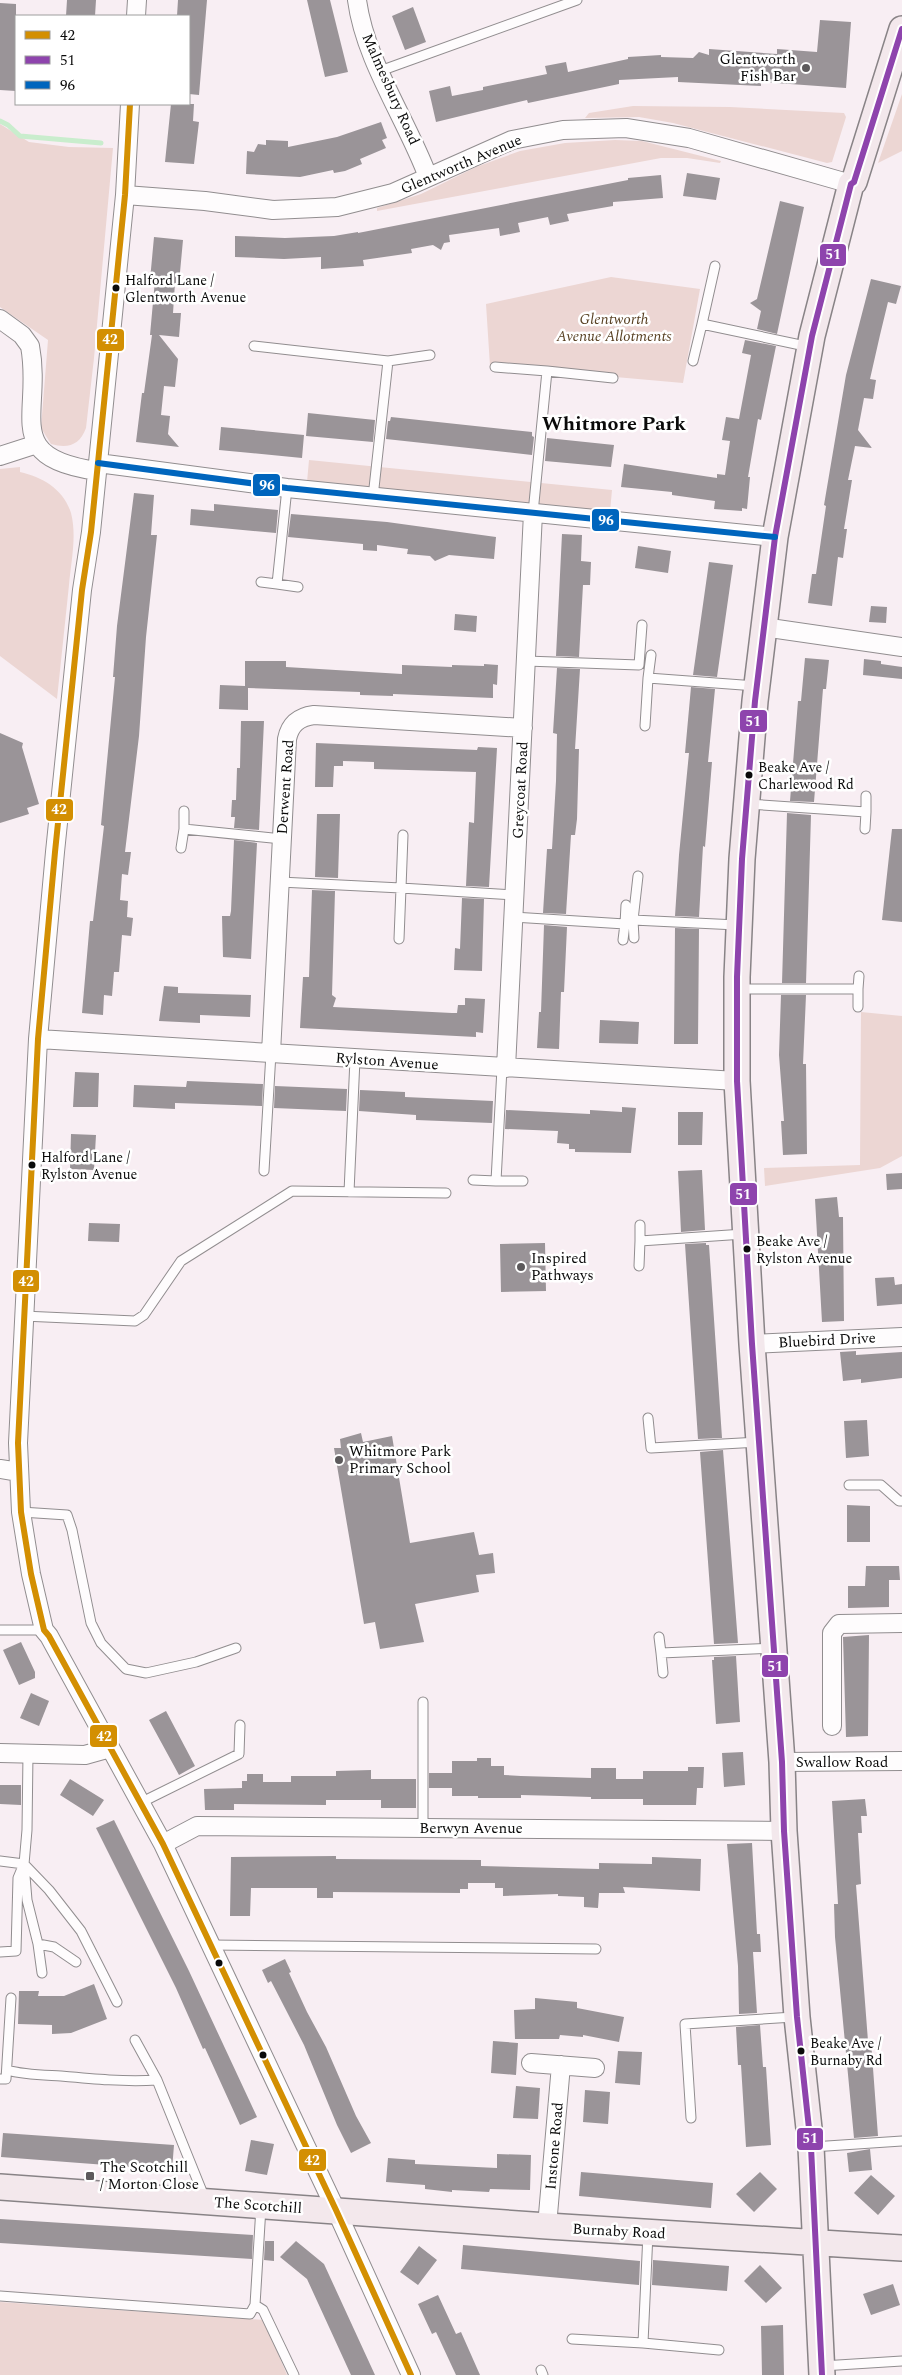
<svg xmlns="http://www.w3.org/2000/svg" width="902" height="2375" font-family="Spectral,serif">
<rect width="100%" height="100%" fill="#f8eef3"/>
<path fill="#ecd6d3" d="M902,94V151L878,163Z
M633,106L730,107L844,113L846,117L832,162L827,163L673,123L639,117L585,118L589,113Z
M0,124L29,142L69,147L113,148L94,358L86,428C80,445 68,449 51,444L41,428L48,340L0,307Z
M615,140L642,141L721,161L720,163L687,158H661L377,211V208L421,194L476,167L520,151L565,143Z
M611,277L700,289L683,383L490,366L486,304Z
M309,460L612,490L610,512L307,482Z
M20,467V472C43,477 64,490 71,513C77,536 71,562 69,585C65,623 61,661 57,699L0,656V469Z
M861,1012L902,1016V1156L880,1168L765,1186L764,1168L860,1165Z
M0,2302L264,2320L287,2375H0Z"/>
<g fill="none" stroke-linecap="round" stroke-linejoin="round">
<path stroke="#c9edcd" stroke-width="5" d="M0,121L8,125L20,136L101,143"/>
</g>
<path fill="#9a9498" d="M67,0H96L95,16H66Z
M178,0H207L199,95L189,94V16H177Z
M307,0H330L348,72L325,77Z
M0,3L16,4V91L0,90Z
M413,7L426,42L405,50L392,16Z
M820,20L851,22L846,88L761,82V86L678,82V77L619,80V84L528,103L527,100L436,122L429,91L450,86L452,96L483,90V87L547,74L545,66L566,62L568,72L628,59V57L661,55V57L693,58L699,52L709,55V49L777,54V49L817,52Z
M171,104H194L193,121L199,122L194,164L165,162Z
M381,122L387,138L382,140L386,148L360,159L362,164L345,171L334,173L333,170L300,177L246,174L247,151L254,152L258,144L266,145V140L288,141V147L337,137Z
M687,173L720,178L716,200L683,196Z
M661,175L663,198L613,202V206L567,214L569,221L550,225L548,217L518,223L520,232L500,236L499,228L449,235L450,242L444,243L441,250L433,245L411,249L412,253L363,260L364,266L321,269V257L284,259L235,257V236L285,238L334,236L358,232V233L628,180V178Z
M780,201L804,207L777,334L757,329L761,311L750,303L757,299Z
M154,237L183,240L179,283H175L173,313H181L179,337L159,335L178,359L175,387L164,386L161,415L170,416L168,434L179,447L136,442L142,393H144L152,335H150L155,280H150Z
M871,279L901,286L896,304L888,302L880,335L870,379L876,380L873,399L864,398L858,430L872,448L855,446L848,480H852L844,529H847L843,558L838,557L832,606L808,603L812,574H816L826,506L824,505L846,375Z
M745,340L776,346L761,420L758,419L748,477H750L747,509L742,508V511L714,509L715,501L672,495V492L621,487L624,464L717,478V474L725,475L730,441L722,440L726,417L739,419L751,355L742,353Z
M308,413L375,420L373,442L306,436Z
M391,417L532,432V436L534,437L532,455L386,439L388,421H390Z
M221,427L304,435L302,458L219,450Z
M547,438L614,445L611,467L545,461Z
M134,493L154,495L151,535H157L146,637L139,736L125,852H131L128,875L122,874L120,900L128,901L127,917L133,918L131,936L122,935L119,972H114L112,996L104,995L103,1015L82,1013L90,921H93L104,826L101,825L115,677H113L117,626Z
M214,504L278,510L276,533L190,525L191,509L214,511Z
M291,514L387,522L496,537L494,559L449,555L435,561L430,556L407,554L408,549L377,545V551L363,550V544L288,537Z
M562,534L582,535L581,561L591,562L590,585H583L579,657L556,656Z
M638,546L671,551L668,573L635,568Z
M709,562L733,565L717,677L693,675Z
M871,606L887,607L886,623L869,622Z
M455,614L477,616L476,632L454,630Z
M805,658L829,660L826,689H823L814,802L790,801L798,701H801Z
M864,659L881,661V664L902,667V679L863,675Z
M245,661H286V667L402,674V665L452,667V665L484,666V664L498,665L497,685L493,684V698L393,694V696L360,695V692L248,688V710L219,709L220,685L245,686Z
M557,668L580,669L575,749H579L577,819L575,835H571L566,914L543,913L547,849H552L556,781L557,734L553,733Z
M691,687L715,689L708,762H712L705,847L703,846L699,917L675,916L679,855L689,753H685Z
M241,721H264L259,830L234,828L235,817H231L232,800H236L237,768H240Z
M0,733L23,743L22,747L39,804L27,808L29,814L0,823Z
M316,743L477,750L478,747L497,748L489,887L466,886L469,822L474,823L476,772L374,769V762L343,761V766H334L333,787H315Z
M787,813L811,815L806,983H782Z
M317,814H340L338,878L315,877Z
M892,829H902V922L882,920Z
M234,840L257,843L251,959L223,957L222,916H230L231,911Z
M312,890L335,891L332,995L336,998L333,1007L452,1013H457L458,1005H465V998L485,999L483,1033L476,1032V1037L300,1028L303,977H309Z
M462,898L484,899L482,971L454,970L455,948L460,949Z
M544,925L567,927L564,992H561L559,1049L537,1048L539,1012H541Z
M675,928L699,929L698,1044H674Z
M164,986L178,987V993L251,995L250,1017L200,1015V1023L159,1021Z
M781,995H806L803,1064H806L807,1154L783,1155L781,1121H784L779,1055Z
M600,1020L639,1022L638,1044L599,1043Z
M75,1072L99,1073L98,1107H73Z
M187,1081L263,1084L262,1106L175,1103V1109L133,1107L134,1085L186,1087Z
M275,1086L347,1089L346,1111L274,1108Z
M360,1090L405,1092V1097L493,1101L492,1123L416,1120V1115L359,1111Z
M622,1107L636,1108L631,1153L575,1152V1149H569V1144L557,1143L558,1131L505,1129L506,1110L590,1114V1110L622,1112Z
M678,1112H703L702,1145H678Z
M71,1134L96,1135L94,1170L70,1169Z
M702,1170L705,1230L681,1232L678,1171Z
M902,1173V1189L887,1190L886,1174Z
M837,1197L839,1217H843L844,1321L822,1322L815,1199Z
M89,1223L120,1224L119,1242L88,1241Z
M545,1243L546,1291L501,1292L500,1244Z
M706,1243V1245H709L722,1438L698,1439L685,1244Z
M894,1277L895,1285L902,1284V1304L877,1306L875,1278Z
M856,1351V1355L902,1352V1378L861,1383V1379L843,1381L840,1352Z
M867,1420L869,1456L846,1458L844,1421Z
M361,1433L363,1442L392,1436L410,1543L474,1532L479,1555L493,1553L495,1573L476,1575L479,1592L415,1604L424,1642L380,1649L375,1622L364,1624L334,1448H341L340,1439Z
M723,1450L738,1643L714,1644L700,1452Z
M847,1505L870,1506V1542H847Z
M866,1566H899L900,1580H889V1607L848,1608V1586H865Z
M869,1635L868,1736L846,1737L843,1637Z
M21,1642L35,1672V1678L19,1685L3,1650Z
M736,1656L740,1722L716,1724L712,1660H714V1657Z
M31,1693L49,1701L39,1726L20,1718Z
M166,1711L195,1766L179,1775L149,1720Z
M743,1752L745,1785L724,1787L722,1753Z
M477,1758H491V1766H504V1775L521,1776L591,1778V1768H616V1779H643V1771H688V1767H704L703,1788H697L696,1805H643V1799H591V1797L560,1796L521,1795V1798H478V1796H452V1788H429V1773H452V1761H477Z
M371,1770V1779H416V1808H381V1800H326V1805L234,1804V1810H205L204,1789L242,1788V1781H247V1774H263V1782H291V1776H336V1771Z
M70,1779L104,1800L93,1816L60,1795Z
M0,1785H21V1805L0,1804Z
M865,1799L867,1816H861L862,1833H858L861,1884L856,1885L868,2041H871L878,2136L854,2138L835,1937L834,1904H838L832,1801Z
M114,1820L189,1971L257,2117L240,2125L205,2048L203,2049L176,1988L96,1828Z
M752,1843L757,1934H760L761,1952H753L757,2013L739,2014L738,1966L727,1844Z
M336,1856V1859L481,1860V1866L599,1869V1863L652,1864V1857L701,1859L700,1891L623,1887L625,1893H599L598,1908L584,1907V1897L558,1896V1894L503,1896V1888H495V1883H468V1889H460V1893L333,1892V1898H317V1888H251L250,1916H230L231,1857Z
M285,1959L291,1972L289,1973L307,2012L326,2047L356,2116L371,2143L351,2153L337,2125L304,2045L271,1981L268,1983L262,1970Z
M94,1984L107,2019L71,2033L52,2034V2025L18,2024L19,1991H39L38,1996H64Z
M535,1998L577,2002V2008L624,2017L619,2042L583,2035V2037L560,2035L559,2039H515L514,2010L535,2009Z
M760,2025L763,2067H766L771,2145L746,2147L741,2065H738L736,2027Z
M493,2041L518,2043L516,2075L491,2073Z
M618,2051L642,2052L640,2085L615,2083Z
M516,2086L540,2088L538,2119L513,2118Z
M585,2090L610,2092L608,2124L583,2122Z
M3,2133L174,2145L172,2170L1,2157Z
M251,2140L274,2144L267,2175L245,2171Z
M870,2149L872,2170L849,2172L847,2153Z
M497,2154L531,2155L530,2190L490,2189L489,2192L452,2190V2192L425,2189V2185L386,2182L388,2158L415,2160V2164L497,2168Z
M581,2172L713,2183L711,2208L579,2196Z
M760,2172L777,2189L754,2212L736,2194Z
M871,2175L895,2196L878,2215L854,2193Z
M0,2219L253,2235L252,2259L0,2243Z
M265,2241H274V2261L264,2260Z
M296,2241L324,2264L375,2375H351L307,2279L280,2257Z
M463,2245L640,2261L639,2285L461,2269Z
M419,2246L437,2260L418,2285L400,2272Z
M653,2260L729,2266L727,2291L652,2285Z
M760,2265L782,2288L766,2303L744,2281Z
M893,2284L900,2305L871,2315L863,2294Z
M438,2295L456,2334L461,2332L480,2375H456L436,2332L432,2334L418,2304Z
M783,2325L784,2375H762L761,2326Z"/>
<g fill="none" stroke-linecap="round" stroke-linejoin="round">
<defs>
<path id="lane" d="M380,71L577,0
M715,266L702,324L810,347
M254,346L388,361L373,497
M388,361L430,355
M693,361L702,324
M495,367L547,371
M287,488L277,584L298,587
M533,513L547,371L613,378
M261,582L277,584
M651,655L648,678L756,686
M526,661L639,665L642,625
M645,726L648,678
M748,804L866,812V796
M184,811V829L282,839
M865,829L866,812
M403,835L401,888L515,895
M181,848L184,829
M638,876L633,920L737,925
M280,882L401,888L399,939
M513,917L625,924L626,905
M633,920L634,938
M623,940L625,924
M738,989H858L859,976
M858,989V1007
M502,1068L496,1181H523
M264,1171L271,1053
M473,1180L496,1181
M349,1192L355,1059
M640,1241V1225
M639,1266L640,1241L744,1234
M23,1316L135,1321L144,1315L181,1261L292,1191L446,1193
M648,1418L651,1448L759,1442
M849,1485H881L899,1501H902
M21,1512L67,1515L72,1530L91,1623L101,1643L126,1669L146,1673L196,1662L236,1648
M0,1630H44
M659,1637L661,1653
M663,1673L661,1653L773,1648
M423,1702V1828
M28,1754L27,1830L24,1864L27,1900L38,1944
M140,1803L239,1754L240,1725
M0,1861L24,1864L49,1890L81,1931L117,2002
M211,1945L596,1949
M0,1952L16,1951L18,1878L23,1866
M42,1973L38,1944L54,1947L76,1962
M135,2040L157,2080L205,2199
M7,2070C24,2075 43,2075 61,2076C93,2079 125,2082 157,2080
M0,2079H6L11,1998
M691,2118L685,2024L794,2017
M812,2147L902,2141
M648,2233L643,2343L719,2350
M0,2296L250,2314L255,2305L261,2207
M255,2305L263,2310L294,2375
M572,2339L643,2343
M822,2366L902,2361
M541,2370L543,2375"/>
<path id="street" d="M357,0C365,61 407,120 428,177
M136,16L137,0
M130,104L125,195L91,532L82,590L55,852L38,1039L18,1443L21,1512L31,1574L44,1630L49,1636L163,1844L336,2210L411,2375
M125,195L205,201L273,210L337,207L393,193L512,140L563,130L626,128L689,138L851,184
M0,319L22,335L30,346C43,414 0,457 97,471
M0,456L34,445
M98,463L287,488L775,537
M763,627L902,647
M38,1039L737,1081
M271,1053L287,739C290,724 299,717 314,715L523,728
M506,1068L533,513
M752,1344L902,1337
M0,1469L19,1472
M832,1726V1633L839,1624L902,1623
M0,1753L85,1755L110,1748
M782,1762L902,1761
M163,1844L197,1826L784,1831
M531,2063L595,2068
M547,2226L561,2065"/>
<path id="secondary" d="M0,2187L547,2226L902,2248
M822,2375L811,2147L797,2017L784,1831L782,1762L752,1344L737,1081V977L742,859L755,701L775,537L812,336L851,184L854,182L902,29"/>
</defs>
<use href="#lane" stroke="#918d8f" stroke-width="11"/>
<use href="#street" stroke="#918d8f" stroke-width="20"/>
<use href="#secondary" stroke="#888386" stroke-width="28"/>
<use href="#lane" stroke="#fefcfd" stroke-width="9"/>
<use href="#street" stroke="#fefcfd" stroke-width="18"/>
<use href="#secondary" stroke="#f3e8ec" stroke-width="25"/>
<defs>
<path id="bus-1" d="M130,104L125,195L91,532L82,590L55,852L38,1039L18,1443L21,1512L31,1574L44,1630L49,1636L163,1844L336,2210L411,2375"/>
<path id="bus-2" d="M822,2375L811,2147L797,2017L784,1831L782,1762L752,1344L737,1081V977L742,859L755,701L775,537L812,336L851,184L854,182L902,29"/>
<path id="bus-3" d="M98,463L287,488L775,537"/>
</defs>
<use href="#bus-1" stroke="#fff" stroke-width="10"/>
<use href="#bus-2" stroke="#fff" stroke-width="10"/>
<use href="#bus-3" stroke="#fff" stroke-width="10"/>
<use href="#bus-1" stroke="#d38f02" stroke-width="6"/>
<use href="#bus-2" stroke="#8e44ad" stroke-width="6"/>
<use href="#bus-3" stroke="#0065bd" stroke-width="6"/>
</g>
<g fill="#5d5a5c" stroke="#fff" stroke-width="2">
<circle cx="806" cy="68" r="5"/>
<circle cx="521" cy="1267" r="5"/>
<circle cx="339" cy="1460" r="5"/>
<rect x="85" y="2171" width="10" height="10" rx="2.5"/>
</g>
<g fill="#0a0a0a" stroke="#fff" stroke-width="2">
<circle cx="116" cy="288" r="4.5"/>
<circle cx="749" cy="775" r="4.5"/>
<circle cx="32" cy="1165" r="4.5"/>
<circle cx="747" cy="1249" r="4.5"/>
<circle cx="219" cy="1963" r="4.5"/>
<circle cx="801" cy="2051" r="4.5"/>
<circle cx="263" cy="2055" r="4.5"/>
</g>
<g text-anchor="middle" stroke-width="5" stroke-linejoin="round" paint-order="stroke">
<g font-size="14" fill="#0a0a0a" stroke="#fff" text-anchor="start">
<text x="125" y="285">Halford Lane /<tspan x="125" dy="17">Glentworth Avenue</tspan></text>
<text x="758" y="772">Beake Ave /<tspan x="758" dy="17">Charlewood Rd</tspan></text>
<text x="41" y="1162">Halford Lane /<tspan x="41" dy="17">Rylston Avenue</tspan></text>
<text x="756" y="1246">Beake Ave /<tspan x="756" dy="17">Rylston Avenue</tspan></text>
<text x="810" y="2048">Beake Ave /<tspan x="810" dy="17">Burnaby Rd</tspan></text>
</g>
<g font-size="15" fill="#0a0a0a" stroke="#fff" text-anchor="start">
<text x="796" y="64" text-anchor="end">Glentworth<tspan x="796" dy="17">Fish Bar</tspan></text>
<text x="531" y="1263">Inspired<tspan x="531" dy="17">Pathways</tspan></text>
<text x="349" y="1456">Whitmore Park<tspan x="349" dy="17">Primary School</tspan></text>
<text x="100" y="2172">The Scotchill<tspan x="100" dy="17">/ Morton Close</tspan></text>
</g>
<g font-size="15" fill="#0a0a0a" stroke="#fff">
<text transform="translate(391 89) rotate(66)" y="5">Malmesbury Road</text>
<text transform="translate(461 164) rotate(-23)" y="5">Glentworth Avenue</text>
<text transform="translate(285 787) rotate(-86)" y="5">Derwent Road</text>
<text transform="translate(520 790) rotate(-87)" y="5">Greycoat Road</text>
<text transform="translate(387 1061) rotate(4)" y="5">Rylston Avenue</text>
<text transform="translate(827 1340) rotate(-3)" y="5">Bluebird Drive</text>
<text x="842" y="1767">Swallow Road</text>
<text x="471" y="1833">Berwyn Avenue</text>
<text transform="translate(554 2146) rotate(-85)" y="5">Instone Road</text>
<text transform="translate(258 2205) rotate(4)" y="5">The Scotchill</text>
<text transform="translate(619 2231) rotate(3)" y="5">Burnaby Road</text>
</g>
<g font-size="15" font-style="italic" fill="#594224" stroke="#fff">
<text x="614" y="324">Glentworth<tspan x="614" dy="17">Avenue Allotments</tspan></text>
</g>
<g font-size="20" font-weight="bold" fill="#0a0a0a" stroke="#fff">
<text x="614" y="430">Whitmore Park</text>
</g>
</g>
<g stroke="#fff" stroke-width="2">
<rect x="819" y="243" width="28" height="24" rx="5" fill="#8e44ad"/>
<rect x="96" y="328" width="29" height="24" rx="5" fill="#d38f02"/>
<rect x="252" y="473" width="29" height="24" rx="5" fill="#0065bd"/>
<rect x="591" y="508" width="29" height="24" rx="5" fill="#0065bd"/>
<rect x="739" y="709" width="29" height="24" rx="5" fill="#8e44ad"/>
<rect x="45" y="798" width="29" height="24" rx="5" fill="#d38f02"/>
<rect x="729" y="1182" width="29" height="24" rx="5" fill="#8e44ad"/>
<rect x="12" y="1269" width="28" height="24" rx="5" fill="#d38f02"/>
<rect x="761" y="1654" width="28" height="24" rx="5" fill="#8e44ad"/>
<rect x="89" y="1724" width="29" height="24" rx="5" fill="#d38f02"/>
<rect x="796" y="2127" width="28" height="24" rx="5" fill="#8e44ad"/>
<rect x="298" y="2148" width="29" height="24" rx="5" fill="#d38f02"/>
</g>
<g font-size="14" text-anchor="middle" font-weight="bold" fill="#fff">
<text x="833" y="259">51</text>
<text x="110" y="344">42</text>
<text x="267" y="490">96</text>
<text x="606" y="525">96</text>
<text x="753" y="726">51</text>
<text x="59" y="814">42</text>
<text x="743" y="1199">51</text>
<text x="26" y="1286">42</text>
<text x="775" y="1671">51</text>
<text x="104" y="1741">42</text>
<text x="810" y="2143">51</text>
<text x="312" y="2165">42</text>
</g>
<rect x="15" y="15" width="175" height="90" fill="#ffffff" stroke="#9d9d9d"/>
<rect x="25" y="31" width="25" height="8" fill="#d38f02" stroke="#9d9d9d"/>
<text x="60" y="40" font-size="15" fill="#0a0a0a">42</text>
<rect x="25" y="56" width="25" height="8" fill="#8e44ad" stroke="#9d9d9d"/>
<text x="60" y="65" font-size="15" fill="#0a0a0a">51</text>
<rect x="25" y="81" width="25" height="8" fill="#0065bd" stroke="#9d9d9d"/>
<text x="60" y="90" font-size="15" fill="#0a0a0a">96</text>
</svg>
